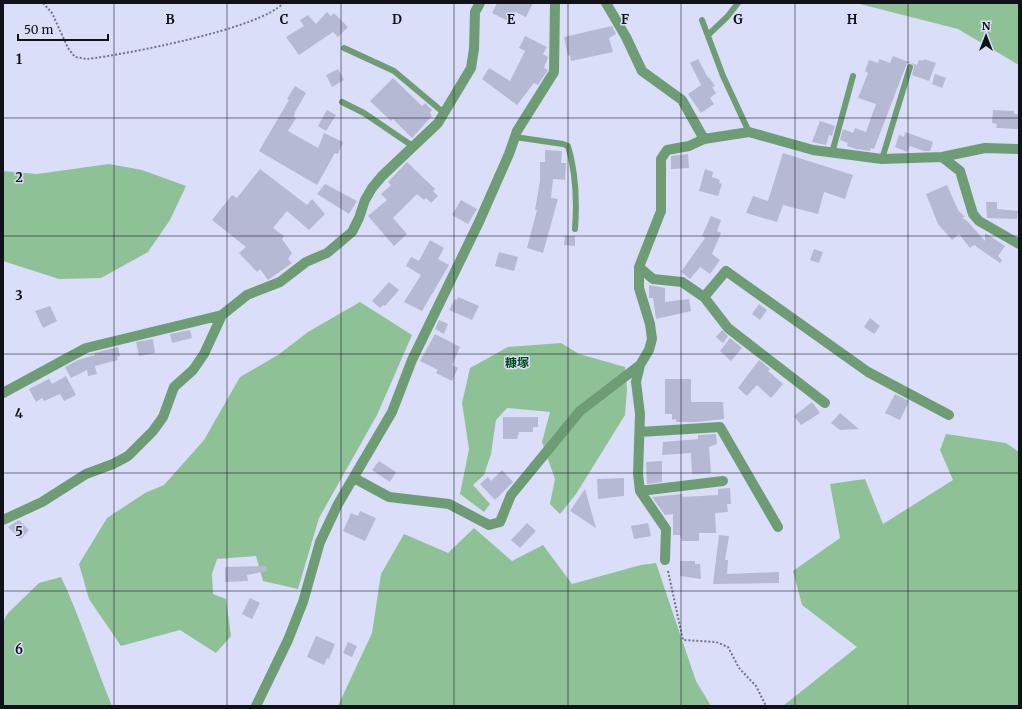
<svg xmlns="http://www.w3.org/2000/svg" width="1022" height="709" font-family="Merriweather,'Noto Sans JP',serif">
<rect width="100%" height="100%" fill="#dbdef9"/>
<path fill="#8fc196" d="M856,3H1019V65L958,29Z
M109,164L142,170L186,186L170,220L148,252L101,278L59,279L3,261V171L37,174Z
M360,302L412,335L377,415L319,518L298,589L263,581L256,556L217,559L212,574L213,594L226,599L231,636L216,653L180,630L121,646L89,599L79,564L107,518L145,493L164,485L204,440L240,377L278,355L308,332Z
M561,343L579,354L625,367L627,389L625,415L576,494L560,514L550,504L555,479L542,442L550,412L507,408L496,420L491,454L484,475L473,485L490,504L484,512L460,494L469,449L462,403L470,368L508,347Z
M946,434L1006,443L1019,452V706H783L857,647L802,605L793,571L840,538L830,484L865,479L883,524L953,480L940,450Z
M474,528L512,561L543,545L572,584L641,565L656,563L696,681L711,706H338L372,633L381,574L404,534L448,553Z
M61,577C81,619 94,663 112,706H3V622L8,613L39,583Z"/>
<path fill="#b6b9d3" d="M497,3H533L526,17L515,12L510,22L492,13Z
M327,12L331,16L334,13L348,27L338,37L333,32L299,55L286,37L304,26L300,20L308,15L316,24Z
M612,26L616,34L609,38L613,52L571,61L570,55L568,56L564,37Z
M525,36L547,47L543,54L548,57L544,68L548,70L538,85L534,83L517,105L482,79L489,68L510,81L525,51L519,48Z
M893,56L917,65L919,60L923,61L924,59L936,63L929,81L912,75L914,66L911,63H907L874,149L871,148L870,151L856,149L847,146L848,143L840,140L843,129L853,133L855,128L866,132L876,104L858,98L868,73L865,71L869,60L878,63L879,59L890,63Z
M698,59L708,78L709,77L715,86L712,87L716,93L710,98L714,104L701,113L688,94L701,85L690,63Z
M338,69L344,80L332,87L326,75Z
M935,74L946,78L942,88L932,84Z
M393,78L422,106L425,103L432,110L430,113L432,116L412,138L393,119L391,121L370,101Z
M295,86L306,93L295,112L294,117L296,118L288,131L318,148L324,133L343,142L338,154L335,153L317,185L259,151L289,100L287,99Z
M327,110L336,115L326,131L318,126Z
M993,110L1014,111V114H1019V129L996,128L997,124L992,123Z
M820,121L835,126L832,136L829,135L826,145L812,142Z
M905,132L933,142L930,151H924L910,146L907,152L895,147L899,135L904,137Z
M545,150L562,151L561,163H566L565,180L553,179L551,198L558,199L543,253L527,248L537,210H535L540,181V162H545Z
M783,153L853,175L845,199L824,192L818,214L783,205L777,222L746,213L753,196L768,201Z
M688,154L689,168L671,169V156Z
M407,162L435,189L433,191L438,196L431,203L426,198L424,200L417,194L393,218L407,234L394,246L368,216L387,200L381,194L391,185L388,182Z
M260,169L307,205L312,199L325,214L309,230L287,211L273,228L284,236L282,239L292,253L288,259L292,263L268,280L260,269L257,272L239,253L246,247L212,220L232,195L237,198Z
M705,169L713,172L712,177L720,180L719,183L722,184L718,196L699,191Z
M325,184L357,201L349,214L317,194Z
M947,185L958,210L965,217H962L968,222L985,241V233L1005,246L998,256L1002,260L1000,263L974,245L970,248L959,234L952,240L938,224L926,194Z
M461,200L477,209L468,224L452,215Z
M986,202H997V209L1018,211L1017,219L987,218Z
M711,216L721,220L717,231L721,233L712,254L720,260L710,274L700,267L690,279L681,272L705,238L702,236Z
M565,236H575V246L564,245Z
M430,240L444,248L438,259L449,265L422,311L404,302L421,275L406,266L411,257L419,261Z
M814,249L823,252L819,263L810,260Z
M499,252L518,257L514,271L495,266Z
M389,282L399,290L385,306L383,305L380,308L372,301Z
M649,285L665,288V302L689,299L691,311L656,319L653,298H649Z
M458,297L479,306L472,320L449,310L455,299L457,300Z
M759,304L767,310L760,320L752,314Z
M50,306L57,321L43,328L35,311Z
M870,318L880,326L874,334L864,327Z
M439,320L448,324L444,334L435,329Z
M190,330L192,338L172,343L170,334Z
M722,330L728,336L723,343L716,337Z
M435,334L460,347L452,365L458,368L452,381L436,373L438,370L420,361Z
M730,338L742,348L731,361L720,351Z
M153,339L155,353L139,356L136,342Z
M118,347L120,356L117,357L118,360L95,366L97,374L88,376L87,370L71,378L65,367L78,360L95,355L94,353Z
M759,360L770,369L768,371L783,384L771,398L757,385L747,396L738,388Z
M66,376L76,395L64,401L60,394L44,401L42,398L36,402L29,389L49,379L52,384Z
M665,379H691V402H723L724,419L697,422H676V419L672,420V414H665Z
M895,394L909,401L900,420L885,413Z
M812,402L820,413L801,425L794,416Z
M840,413L859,429L840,430L831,423Z
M503,417H538V427H533V432H519L517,439H503Z
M716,434L717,444L709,447L711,473L692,474L691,453L662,455L663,442L698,439V435Z
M379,461L396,472L390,482L372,470Z
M662,461V482L647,484L646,462Z
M502,470L513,482L495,500L480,484L488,477L491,481Z
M624,478V496L598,499L597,479Z
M730,488L731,504H727L728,512L715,513L716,533H699V541H682L680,535H673V514L665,515L652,497L682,494L683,497L718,495V489Z
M585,489L596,528L570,511Z
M360,511L376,518L365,541L343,531L351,513L358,516Z
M19,520L29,530L21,539L8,527Z
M527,523L536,531L520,548L511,540Z
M648,523L651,536L634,539L631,526Z
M719,535L729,536L725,560H728L727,574L779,572V583L713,584Z
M680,561H695V564H700L701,579L680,576Z
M266,566L267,571L247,575L248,581L225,582V567Z
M250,598L260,603L252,619L242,614Z
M316,636L335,644L329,659L327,658L324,665L307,657Z
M348,642L357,646L352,657L343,653Z"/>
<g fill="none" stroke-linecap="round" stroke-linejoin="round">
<path stroke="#717384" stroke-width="2" stroke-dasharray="2 2" stroke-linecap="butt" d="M43,3L52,13L68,48L75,57L87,59C123,55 263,28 283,3
M668,571L683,640L716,642L728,647L739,668L756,686L766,706"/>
<path stroke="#6e9d75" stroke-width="6" d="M702,20L723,76L749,132
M708,35L727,17L738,3
M344,48L394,71L444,113
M342,102L364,113L414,147
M515,137L563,144L568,146C576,173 577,202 575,229
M832,153L853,76
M882,159L910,67"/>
<path stroke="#6e9d75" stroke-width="10" d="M606,3L626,37L642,71L682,100L704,139
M942,157L960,171L973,214L979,221L1019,244
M639,267L653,279L682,282L704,297L728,328L825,403
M704,297L726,271L868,372L949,415
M3,393L86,348L222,315
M640,432L720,427L778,527
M354,478L389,497L449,504L489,525L500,522L511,495L580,411L640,365
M640,491L723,481
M3,520L42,502L86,474L113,464L128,456L153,431L163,417L174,387L193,370L204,354L222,315L247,295L280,282L306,262L327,253L352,232L359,218L365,200L372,188L382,176L438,123L471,68L474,49L475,12L480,3
M665,560L666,529L640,491L638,474L640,414L636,382L640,365L649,350L652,339L650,324L639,288V267L661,211V159L667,150L689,146L704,139L749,132L813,150L882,159L942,157L985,148L1019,149
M256,706L288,640L303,602L320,542L338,504L392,412L412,360L479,222L509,154L517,131L554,72L555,3"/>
</g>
<path fill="none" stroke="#101119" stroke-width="1" stroke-opacity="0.55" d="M114,3V706M227,3V706M341,3V706M454,3V706M568,3V706M681,3V706M795,3V706M908,3V706M3,118H1019M3,236H1019M3,354H1019M3,473H1019M3,591H1019"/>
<g text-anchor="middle" stroke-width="3" stroke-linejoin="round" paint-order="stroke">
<g font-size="12" font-weight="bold" fill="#004719" stroke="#dbdef9">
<text x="517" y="367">糠塚</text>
</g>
</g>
<g font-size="13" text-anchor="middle" font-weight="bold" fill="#101119" stroke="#dbdef9" stroke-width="3" stroke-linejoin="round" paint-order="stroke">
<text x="170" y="24">B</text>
<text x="284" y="24">C</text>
<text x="397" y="24">D</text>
<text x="511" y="24">E</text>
<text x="625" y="24">F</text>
<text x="738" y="24">G</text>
<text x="852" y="24">H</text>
<text x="19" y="64">1</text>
<text x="19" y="182">2</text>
<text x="19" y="300">3</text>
<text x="19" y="418">4</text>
<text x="19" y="536">5</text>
<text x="19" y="654">6</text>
</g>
<rect width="1022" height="709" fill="none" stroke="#101119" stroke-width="8"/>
<g transform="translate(986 36)" stroke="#dbdef9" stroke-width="3" paint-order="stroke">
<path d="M0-3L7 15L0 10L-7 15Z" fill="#101119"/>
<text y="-6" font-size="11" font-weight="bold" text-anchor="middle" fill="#101119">N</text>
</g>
<path d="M18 34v6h90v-6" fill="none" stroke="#101119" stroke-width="2"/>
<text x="24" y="34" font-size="12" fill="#101119" stroke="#dbdef9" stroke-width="3" paint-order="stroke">50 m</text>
</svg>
